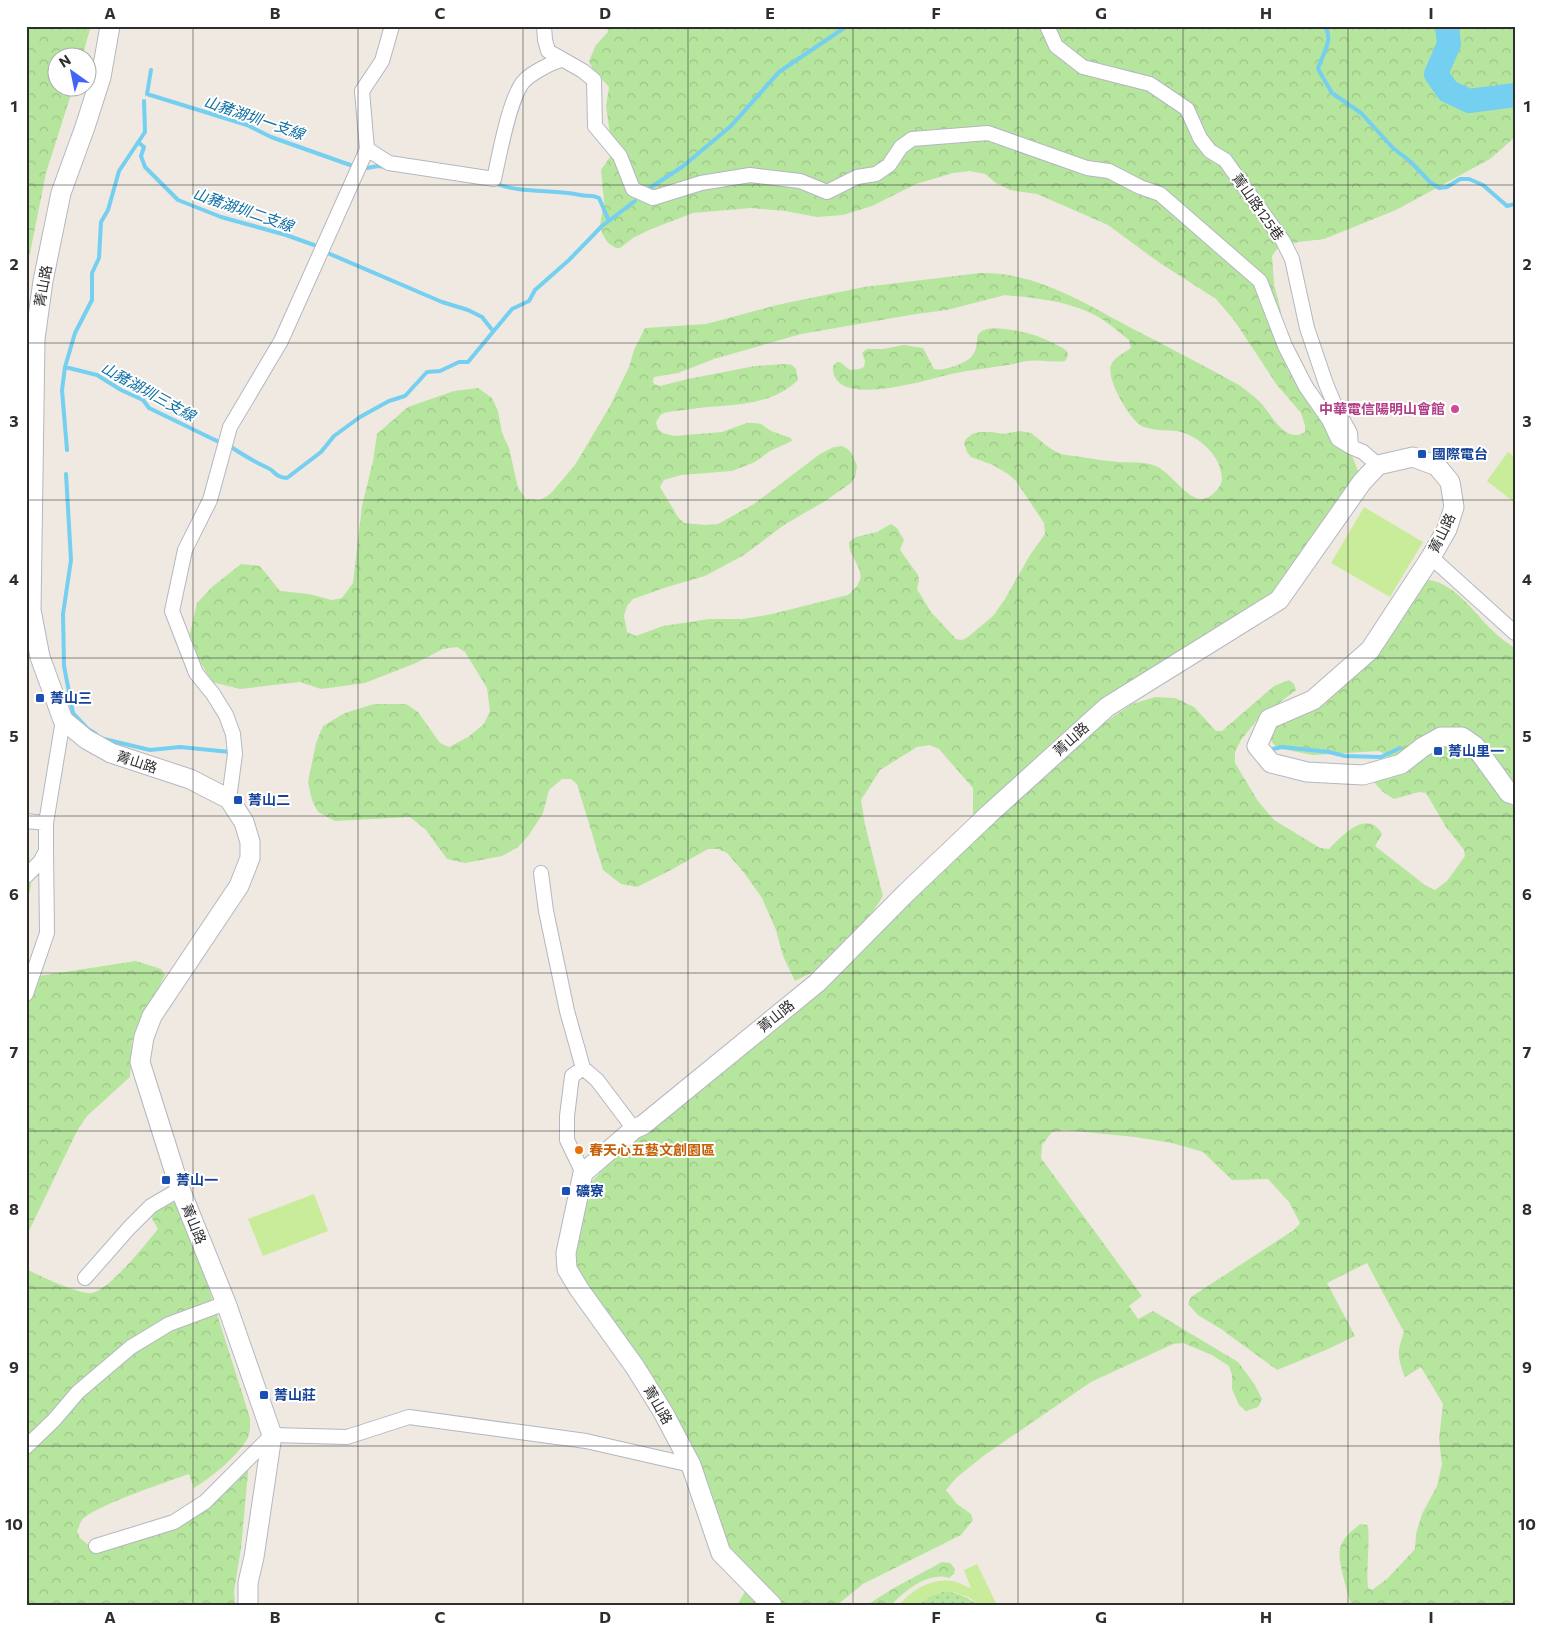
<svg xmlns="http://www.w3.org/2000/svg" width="1541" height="1631" font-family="Commissioner,'Noto Sans TC',sans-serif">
<defs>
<pattern id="grass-dots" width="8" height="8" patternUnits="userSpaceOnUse" patternTransform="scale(1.25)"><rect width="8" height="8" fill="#b6e59e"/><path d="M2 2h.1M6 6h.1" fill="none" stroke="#9dc588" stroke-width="1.8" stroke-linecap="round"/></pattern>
<pattern id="forest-crowns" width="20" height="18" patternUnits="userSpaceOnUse" patternTransform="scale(1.25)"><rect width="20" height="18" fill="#b6e59e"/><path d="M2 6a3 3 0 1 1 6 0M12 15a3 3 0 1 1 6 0" fill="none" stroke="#9dc588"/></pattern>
</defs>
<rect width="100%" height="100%" fill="#efe9e1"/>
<path fill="url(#grass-dots)" d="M945,1591C958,1593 967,1597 978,1605H918L931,1596Z"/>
<path fill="url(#forest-crowns)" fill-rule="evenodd" d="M26,26H91L82,57L58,58V88H73L46,173L26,273Z
M607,26H1515V137L1490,159L1396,210L1324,239L1298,242L1277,249L1272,256L1274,284L1281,312L1284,354L1339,444L1353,458L1358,471L1355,482L1275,595L1225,624L977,815L973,814V788L939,749L930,745L917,747L880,770L861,800L865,825L883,896L870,916L819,969L795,981L783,956L776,930L762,898L745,874L727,853L718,849H708L671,870L637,887L621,884L603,870L577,784L571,779H562L549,790L543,813L529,835L518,847L502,856L465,863L447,859L426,830L410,817L335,821L318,812L312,800L308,782L316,743L323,726L345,713L374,704H406L418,712L440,743L449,747L468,737L484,724L490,711L487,688L465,652L457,647L443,649L416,663L365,683L321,689L300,682L240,689L212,682L198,658L190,634L197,603L212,587L241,564L260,566L280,591L309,594L332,600L342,598L353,583L362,506L373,461L377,434L408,407L454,391L478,388L492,398L498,411L502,433L509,448L518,488L526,499L539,500L546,497L552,492L575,465L610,406L629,367L634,350L645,328L706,324L777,305L864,287L980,273C1035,271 1088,305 1135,330C1170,348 1205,366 1239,385C1246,390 1254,396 1260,402C1271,413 1285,445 1305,432V425L1301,413L1277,385L1234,320L1216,299L1157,261L1108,225L1037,194L1010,190L996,183L985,174L970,171L953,173L916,184L872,206L843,215L817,217L785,211L751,208L693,213L649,230L633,238L620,248H616L608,243L603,235L600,226L604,202L601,170L619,144L610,135L606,106L609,87L593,70L589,61L596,45L608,32ZM1005,295C1035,298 1067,301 1095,315C1106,321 1119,332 1129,340L1131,348C1124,353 1114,357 1111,365C1106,379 1128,416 1140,425C1150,431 1166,430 1177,431C1194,434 1213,449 1219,465C1221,472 1223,477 1221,484C1217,491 1210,499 1201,499C1187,499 1170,472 1156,466C1144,461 1130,463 1118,462C1105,461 1094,459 1081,457C1074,455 1065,456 1059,453C1049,449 1040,440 1031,433L1020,431L1003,434L992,432H980L972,434L966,439L964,443L967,452L971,457L993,465L1008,474L1016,481L1044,523L1045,534L1030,555L1005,599L993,616L968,637L962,640L956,639L931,612L917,589L919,580L918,575L900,550L904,540L897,528L891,524L877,532L856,537L849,542C848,562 876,573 848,595L772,614L743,619H709L663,626L636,636L627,632L624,616L627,606L633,599L667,587L705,576L744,555L784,525L825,501L851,483L855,477L857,466L852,454L848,449L842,446L834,447L820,454L754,504L718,524L705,525L684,523L678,517L660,487L664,480L681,475L732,471L755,462L770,451L792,441L791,438L771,431L761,424L754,423H747L722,432L674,436L663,433L658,429L656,423C657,420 659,416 662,414C668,411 678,411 685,410C712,405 742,407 768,398C780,394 789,388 798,380L796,369L792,365L786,364L755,366L688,379L660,386L654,384L653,381L654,377L678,373L714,359L801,334L916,314L947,310Z
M993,328C1018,330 1035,333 1057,345C1065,349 1072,352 1065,361C1053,363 1040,359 1027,361C1021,362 1014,364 1008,365C989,368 970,370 951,374C929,379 830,411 833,366L837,362H840L850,370L860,369L864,367L865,361L862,353L867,349H883L904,345L923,348L934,369C942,372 968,363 973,355C982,342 969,331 993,328Z
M1429,580C1456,584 1474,613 1493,631C1499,637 1507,643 1515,648V1605H1351C1348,1592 1337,1561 1340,1549C1342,1538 1352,1531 1360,1524L1368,1525C1370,1546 1366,1567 1368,1588L1372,1590L1387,1579L1415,1549L1416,1534L1422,1514L1437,1486L1442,1464L1439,1439L1443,1404L1421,1367L1405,1377C1397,1357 1397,1352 1404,1332L1367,1263L1327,1283L1355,1336L1326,1350L1277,1370L1221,1329L1198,1315L1188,1304L1191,1297L1294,1230L1300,1223L1289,1202L1268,1179L1232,1180L1203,1152L1172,1143L1135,1137L1065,1130L1052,1132L1042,1145L1041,1158L1142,1296L1129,1306L1138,1319L1153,1311L1238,1362L1255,1385L1262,1399L1258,1407L1246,1411L1239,1405L1232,1389V1375L1229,1366L1212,1355L1183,1343L1173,1344L1091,1382L986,1454L956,1478L946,1490L957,1504L971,1514L973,1520L961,1535L863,1584L837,1605H737L754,1577L728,1551L575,1269L574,1256L586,1188L623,1148L1094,730L1132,704L1155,697L1175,698L1194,707L1216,731H1222L1274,686L1289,680L1294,684L1296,690L1257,720L1241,740L1235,752V763L1258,801L1274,820L1320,848L1329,849C1342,836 1367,808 1382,834L1375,846L1425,885L1435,890L1447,881L1465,856L1464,850L1446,827L1426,793L1419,792L1394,799L1383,792L1371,779L1386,762L1388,756L1379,751L1313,755L1277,748L1268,737L1271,727L1309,708L1416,587Z
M26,807L31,886L26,905Z
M136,961L161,969L165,975L132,1041L130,1077L87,1116L77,1131L26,1237V978Z
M175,1202L179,1206L211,1295L250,1418C250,1426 251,1434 246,1441C234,1459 212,1477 194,1488L189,1474C169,1481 94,1506 82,1520C80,1523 79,1527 77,1531L80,1538L93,1549L164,1529L249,1462L241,1548L234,1591L235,1605H26V1269C38,1275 80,1295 92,1293C110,1289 146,1244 158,1229L150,1215L160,1207Z
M942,1562L950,1563L955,1569L954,1574L949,1578C946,1577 941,1576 937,1577C920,1578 903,1593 891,1605H867L894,1588Z"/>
<path fill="#c9ec9a" d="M1508,452L1515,457V503L1487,481Z
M1364,507L1423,542L1390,597L1331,563Z
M314,1194L328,1231L263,1256L248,1219Z
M977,1564L997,1605H978L970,1598L957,1593L945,1591L931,1596L918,1605H899C912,1590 931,1578 952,1581C958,1582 965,1586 971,1588L964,1570Z"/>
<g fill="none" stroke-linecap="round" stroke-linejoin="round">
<path stroke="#75cff0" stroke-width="4" d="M1325,26C1334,41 1322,54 1318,69L1332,93L1361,113L1393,148L1411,162L1430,182L1439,188L1447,187L1460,179H1469L1483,185L1507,206L1515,204
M151,70L147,94L247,125L271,137L353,166
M139,143L144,147L141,156L145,167L178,200L221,217L286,235L314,245
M361,169L378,166L386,167
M494,183C522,194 552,189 580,195C589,197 590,194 599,198L609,221
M648,189L682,167L731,126L779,72L847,26
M323,251L442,302L468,310L482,317L493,331
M65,367L97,375L121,390L143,400L149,408L219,442
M228,445C240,453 253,461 266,467C276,471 274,477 287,478L321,452L334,436L360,417L389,401L405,396L427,372L440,371L459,362H468L512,309L529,301L535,290L569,260L602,226L635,201
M67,450L62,390L65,367L75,333L92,300V273L99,258L101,222L108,210L119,171L145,132L144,101
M66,474L71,560L63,614L64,666L73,713L88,729L96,734
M104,739L150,750L180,747L230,752
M1273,749L1282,747L1329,752L1345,756L1381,757L1400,748"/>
<path stroke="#75cff0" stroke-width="24" d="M1447,26L1449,44L1436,74L1448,91L1469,101L1515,95"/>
<defs>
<path id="street" d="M544,26L545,40L548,51L583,71L594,80L595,126L620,156L633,189L653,198L701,183L750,175L800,181L827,192L857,177L876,174L889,165L901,147L912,139L988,133L1087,168L1109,171L1140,187L1160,194L1260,281L1285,346L1306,387L1329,420L1338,439L1351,447
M1047,26L1056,46L1083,67L1150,84L1187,109L1200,138L1210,151L1225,160L1283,241L1292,259L1307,328L1326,384L1336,408L1350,433L1351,447L1363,452L1378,465
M367,149L389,163L494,179C499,157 510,94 525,80C532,73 552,62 562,60
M1431,557L1515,633
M229,799L235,754L233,734L226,715L213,694L196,673L172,611L185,550L210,500L230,427L281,341L367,149L362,91L382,61L392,26
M26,821L46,823
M541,873L546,911L567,1011L583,1068L597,1080L634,1129
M26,876L40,862L46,851V823L63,720
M26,994L47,933L46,852
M583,1068L572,1076L567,1116V1140L583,1173
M85,1278L129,1228L151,1206L180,1189
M26,1447L54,1420L78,1392L131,1347L169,1324L226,1303
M96,1546L174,1522L205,1502L272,1435L347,1437L409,1417L586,1441L691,1465"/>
<path id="secondary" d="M110,26L101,77L85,127L61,193L43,281L35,339L31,610L40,657L63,720L86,739L111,753L190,779L229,799L244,822L250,842V858L239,886L152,1016L144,1037L140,1062L180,1189L226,1303L272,1435L254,1557L248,1583V1605
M772,1605L721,1553L691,1465L663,1412L635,1367L579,1289L567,1269L566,1253L583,1173L634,1129L643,1125L817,983L907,892L989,814L1107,707L1279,600L1362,482L1378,465L1413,457L1437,466L1450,482L1454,507L1447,529L1431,557L1370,650L1313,700L1269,719L1257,746L1271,763L1307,772L1363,775L1401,764L1423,747L1441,737H1462L1475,746L1509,793L1515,795"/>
</defs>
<use href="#street" stroke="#b4b7c1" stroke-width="16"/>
<use href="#secondary" stroke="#b4b7c1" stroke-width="21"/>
<use href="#street" stroke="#fff" stroke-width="14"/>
<use href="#secondary" stroke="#fff" stroke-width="19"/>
</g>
<path fill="none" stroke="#2e2e2e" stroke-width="1" stroke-opacity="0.55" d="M193,26V1605M358,26V1605M523,26V1605M688,26V1605M853,26V1605M1018,26V1605M1183,26V1605M1348,26V1605M26,185H1515M26,343H1515M26,500H1515M26,658H1515M26,816H1515M26,973H1515M26,1131H1515M26,1288H1515M26,1446H1515"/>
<circle fill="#d1479c" stroke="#fff" stroke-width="2" cx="1455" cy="409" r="5"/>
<g fill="#1a4fb4" stroke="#fff" stroke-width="2">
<rect x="1417" y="449" width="10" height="10" rx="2.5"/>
<rect x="35" y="693" width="10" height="10" rx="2.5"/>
<rect x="1433" y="746" width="10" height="10" rx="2.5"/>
<rect x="233" y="795" width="10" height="10" rx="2.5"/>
<rect x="161" y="1175" width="10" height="10" rx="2.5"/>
<rect x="561" y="1186" width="10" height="10" rx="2.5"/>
<rect x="259" y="1390" width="10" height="10" rx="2.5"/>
</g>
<circle fill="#e8710a" stroke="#fff" stroke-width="2" cx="579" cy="1150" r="5"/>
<g text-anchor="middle" stroke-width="4" stroke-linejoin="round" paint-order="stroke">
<g font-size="14" fill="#2e2e2e" stroke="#fff">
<text transform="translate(1258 207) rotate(55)" y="5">菁山路125巷</text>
<text transform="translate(43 286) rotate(-80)" y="5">菁山路</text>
<text transform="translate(1442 533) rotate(-64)" y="5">菁山路</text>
<text transform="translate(1071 739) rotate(-42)" y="5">菁山路</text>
<text transform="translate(137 762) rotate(18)" y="5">菁山路</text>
<text transform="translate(776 1016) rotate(-39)" y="5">菁山路</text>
<text transform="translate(194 1224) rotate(68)" y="5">菁山路</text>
<text transform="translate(658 1405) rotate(60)" y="5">菁山路</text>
</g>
<g font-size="14" font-weight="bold" fill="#b23c85" stroke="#fff" text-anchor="end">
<text x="1445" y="414">中華電信陽明山會館</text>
</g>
<g font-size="14" font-weight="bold" fill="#164399" stroke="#fff" text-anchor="start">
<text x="1432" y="459">國際電台</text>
<text x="50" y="703">菁山三</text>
<text x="1448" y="756">菁山里一</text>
<text x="248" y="805">菁山二</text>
<text x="176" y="1185">菁山一</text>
<text x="576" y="1196">礦寮</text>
<text x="274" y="1400">菁山莊</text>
</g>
<g font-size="14" font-weight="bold" fill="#c56008" stroke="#fff" text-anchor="start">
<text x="589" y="1155">春天心五藝文創園區</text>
</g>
<g font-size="15" font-style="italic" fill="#0d6fa3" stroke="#fff">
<text transform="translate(254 118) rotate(19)" y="5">山豬湖圳一支線</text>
<text transform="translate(243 210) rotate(19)" y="5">山豬湖圳二支線</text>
<text transform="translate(148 392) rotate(29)" y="5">山豬湖圳三支線</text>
</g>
</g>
<rect width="1541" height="1631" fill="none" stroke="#ffffff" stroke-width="55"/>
<g transform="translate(72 72) rotate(327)"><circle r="24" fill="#ffffff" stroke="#ababab"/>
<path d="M0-4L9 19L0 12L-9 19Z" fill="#4264fb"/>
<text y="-8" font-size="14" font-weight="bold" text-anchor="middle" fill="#2e2e2e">N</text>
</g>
<rect x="28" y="28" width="1486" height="1576" fill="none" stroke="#2e2e2e" stroke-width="2"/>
<g font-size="16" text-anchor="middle" font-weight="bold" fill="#2e2e2e">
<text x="110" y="19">A</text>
<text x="275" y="19">B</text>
<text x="440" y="19">C</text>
<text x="605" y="19">D</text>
<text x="770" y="19">E</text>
<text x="936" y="19">F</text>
<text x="1101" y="19">G</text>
<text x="1266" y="19">H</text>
<text x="1431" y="19">I</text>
<text x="14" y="112">1</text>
<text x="1527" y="112">1</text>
<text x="14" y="270">2</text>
<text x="1527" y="270">2</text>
<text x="14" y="427">3</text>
<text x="1527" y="427">3</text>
<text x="14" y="585">4</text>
<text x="1527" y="585">4</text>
<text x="14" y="742">5</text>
<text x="1527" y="742">5</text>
<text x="14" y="900">6</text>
<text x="1527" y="900">6</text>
<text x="14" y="1058">7</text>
<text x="1527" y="1058">7</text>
<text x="14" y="1215">8</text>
<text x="1527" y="1215">8</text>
<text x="14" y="1373">9</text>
<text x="1527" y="1373">9</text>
<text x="14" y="1530">10</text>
<text x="1527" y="1530">10</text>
<text x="110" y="1623">A</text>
<text x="275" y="1623">B</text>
<text x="440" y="1623">C</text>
<text x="605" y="1623">D</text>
<text x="770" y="1623">E</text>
<text x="936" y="1623">F</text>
<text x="1101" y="1623">G</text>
<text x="1266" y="1623">H</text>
<text x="1431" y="1623">I</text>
</g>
</svg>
